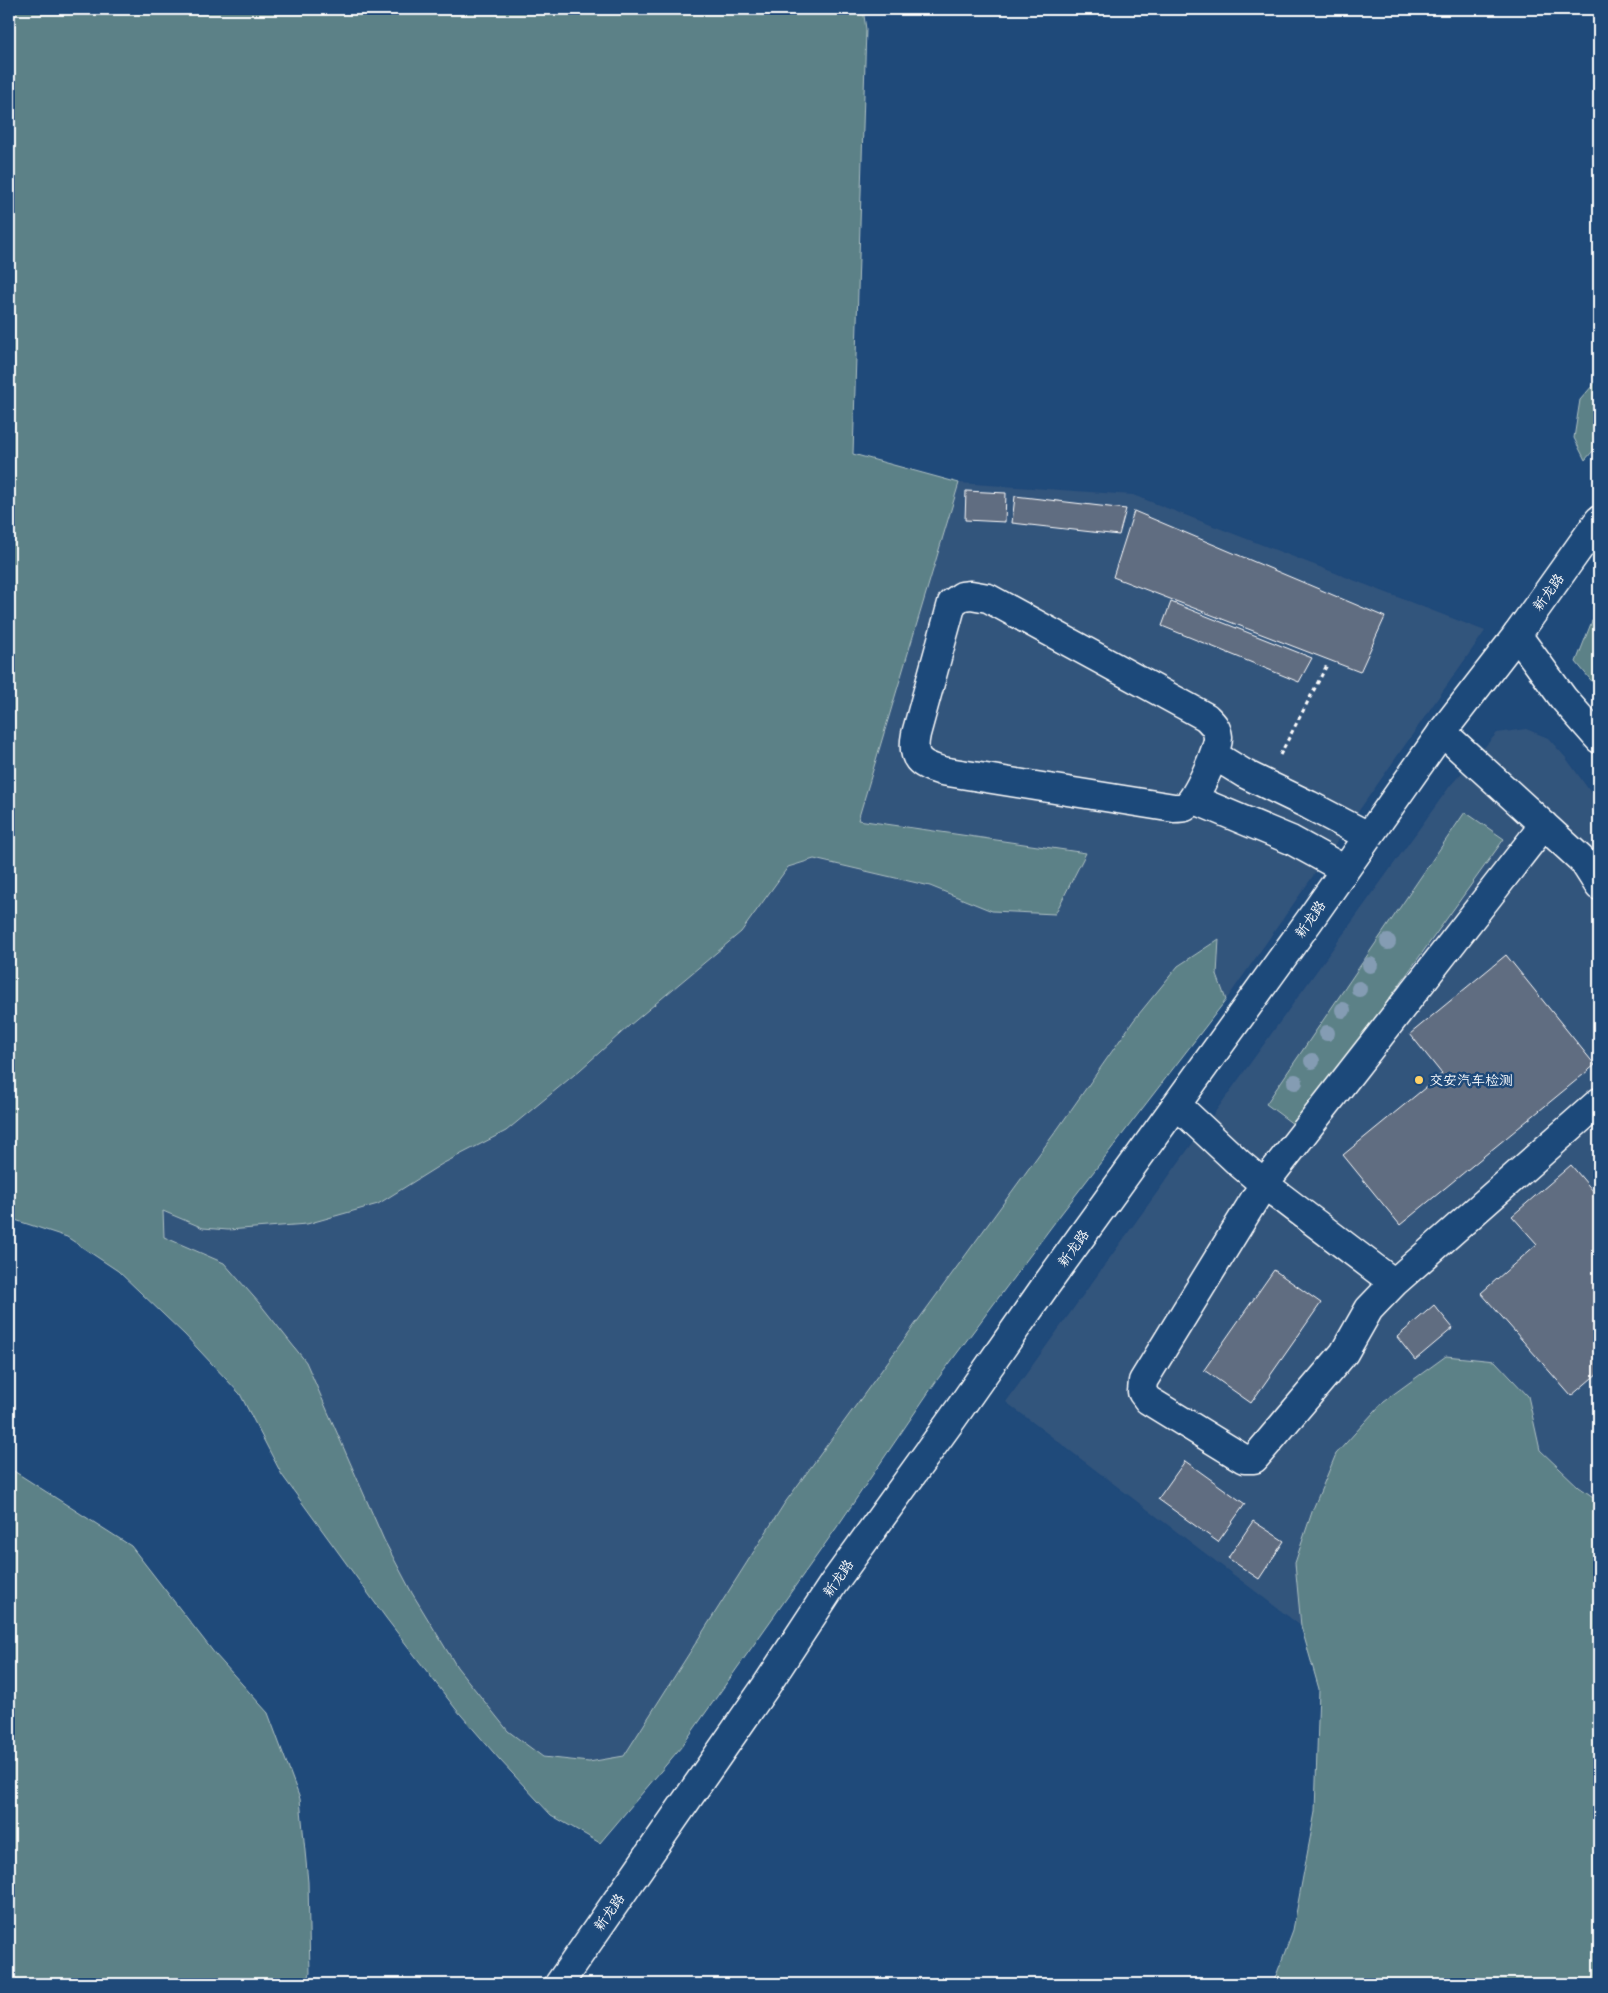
<svg xmlns="http://www.w3.org/2000/svg" width="1608" height="1993" font-family="Delius,'LXGW WenKai TC',sans-serif">
<rect width="100%" height="100%" fill="#1f4a7a"/>
<filter id="ink" filterUnits="userSpaceOnUse"><feTurbulence type="fractalNoise" baseFrequency=".02" numOctaves="2"/><feDisplacementMap in="SourceGraphic" scale="10" xChannelSelector="R" yChannelSelector="G"/><feConvolveMatrix kernelMatrix="1 2 1 2 8 2 1 2 1" color-interpolation-filters="sRGB"/></filter>
<g filter="url(#ink)">
<path fill="#33547c" d="M959,483L1133,495L1485,631L1226,1000L1217,975L1218,939L1178,966L1134,1020L1059,1127L784,1504L624,1756L589,1762L542,1756L508,1731L457,1667L412,1593L384,1540L224,1263L164,1237L163,1211L203,1228L442,1164L506,1131L580,1070L630,1025L740,932L788,867L814,859L867,871L930,886L992,911L1085,853L858,820Z
M1526,729L1548,738L1566,758L1599,804V1501L1579,1487L1540,1450L1528,1396L1295,1563L1301,1626L1006,1402L1450,786L1497,733Z"/>
<path fill="#5c8187" stroke="#aec0c3" d="M9,9H863L866,29L853,454L959,483L858,820L1086,853L1055,914L992,911L930,886L814,859L788,867L741,932L630,1025L580,1070L506,1131L442,1164L378,1204L307,1224L228,1230L203,1228L163,1211L164,1237L224,1263L260,1304L306,1362L384,1540L412,1593L457,1667L508,1731L543,1757L589,1762L624,1756L784,1504L1059,1127L1134,1020L1178,966L1219,939L1217,975L1226,1000L1061,1214L937,1380L837,1527L682,1746L600,1843L551,1815L500,1760L455,1708L386,1618L282,1475L240,1394L185,1335L118,1271L67,1237L9,1218Z
M1599,378V444L1585,460L1574,438L1580,400Z
M1599,611V690L1576,662L1592,621Z
M1465,812L1504,839L1297,1127L1266,1104Z
M1446,1356L1495,1361L1528,1396L1540,1450L1579,1487L1599,1501V1984H1273L1293,1930L1315,1812L1319,1689L1301,1626L1295,1563L1313,1509L1336,1454L1384,1401Z
M9,1468L131,1546L215,1654L268,1713L300,1799L308,1882L310,1973L307,1984H9Z"/>
<path fill="#616d81" stroke="#fff" d="M966,491L1006,493L1005,522L965,520Z
M1015,496L1126,509L1119,535L1012,523Z
M1134,511L1385,617L1360,672L1113,577Z
M1171,602L1312,658L1299,682L1162,626Z
M1506,955L1595,1065L1400,1225L1343,1155L1442,1074L1410,1034Z
M1571,1165L1599,1198V1372L1571,1396L1481,1293L1537,1244L1512,1216Z
M1274,1270L1321,1303L1251,1403L1204,1370Z
M1434,1305L1453,1328L1415,1360L1397,1337Z
M1185,1461L1245,1504L1218,1542L1158,1499Z
M1253,1521L1284,1541L1259,1579L1228,1558Z"/>
<g fill="none" stroke-linecap="round" stroke-linejoin="round">
<defs>
<path id="minor" d="M971,595L988,598L1206,717C1212,723 1217,727 1218,737C1219,748 1196,801 1185,807C1182,808 1177,808 1174,808L942,771C919,764 911,759 916,734L952,603L962,596Z
M1517,635L1563,698L1599,739
M1442,732L1583,861L1599,886
M1214,755L1245,774L1309,805L1368,836
M1193,799L1291,840L1344,869
M1177,1105L1239,1163L1264,1184L1143,1381L1142,1392L1148,1400L1244,1459H1254L1260,1452L1344,1353L1369,1309L1394,1283L1599,1102
M1394,1283L1264,1184L1544,825"/>
<path id="major" d="M559,1984L766,1686L833,1584L953,1418L1044,1288L1309,921L1442,732L1517,635L1599,520"/>
</defs>
<use href="#minor" stroke="#fff" stroke-width="31"/>
<use href="#major" stroke="#fff" stroke-width="31"/>
<path stroke="#fff" stroke-width="3" stroke-dasharray="4 4" stroke-linecap="butt" d="M1280,755L1327,665"/>
<use href="#minor" stroke="#1f4a7a" stroke-width="28"/>
<use href="#major" stroke="#1f4a7a" stroke-width="28"/>
</g>
<g fill="#849cb3">
<circle cx="1388" cy="942" r="8"/>
<circle cx="1370" cy="965" r="8"/>
<circle cx="1359" cy="989" r="8"/>
<circle cx="1343" cy="1010" r="8"/>
<circle cx="1327" cy="1033" r="8"/>
<circle cx="1312" cy="1061" r="8"/>
<circle cx="1295" cy="1082" r="8"/>
</g>
</g>
<circle fill="#ffd166" stroke="#1f4a7a" stroke-width="2" cx="1419" cy="1080" r="5"/>
<g text-anchor="middle" stroke-width="5" stroke-linejoin="round" paint-order="stroke">
<g font-size="14" fill="#fff" stroke="#1f4a7a">
<text transform="translate(1548 592) rotate(-54)" y="5">新龙路</text>
<text transform="translate(1310 919) rotate(-55)" y="5">新龙路</text>
<text transform="translate(1073 1248) rotate(-54)" y="5">新龙路</text>
<text transform="translate(838 1578) rotate(-55)" y="5">新龙路</text>
<text transform="translate(609 1912) rotate(-55)" y="5">新龙路</text>
</g>
<g font-size="14" fill="#fff" stroke="#1f4a7a" text-anchor="start">
<text x="1429" y="1085">交安汽车检测</text>
</g>
</g>
<rect width="1608" height="1993" fill="none" stroke="#1f4a7a" stroke-width="30"/>
<rect x="15" y="15" width="1578" height="1963" fill="none" stroke="#fff" stroke-width="2" filter="url(#ink)"/>
</svg>
